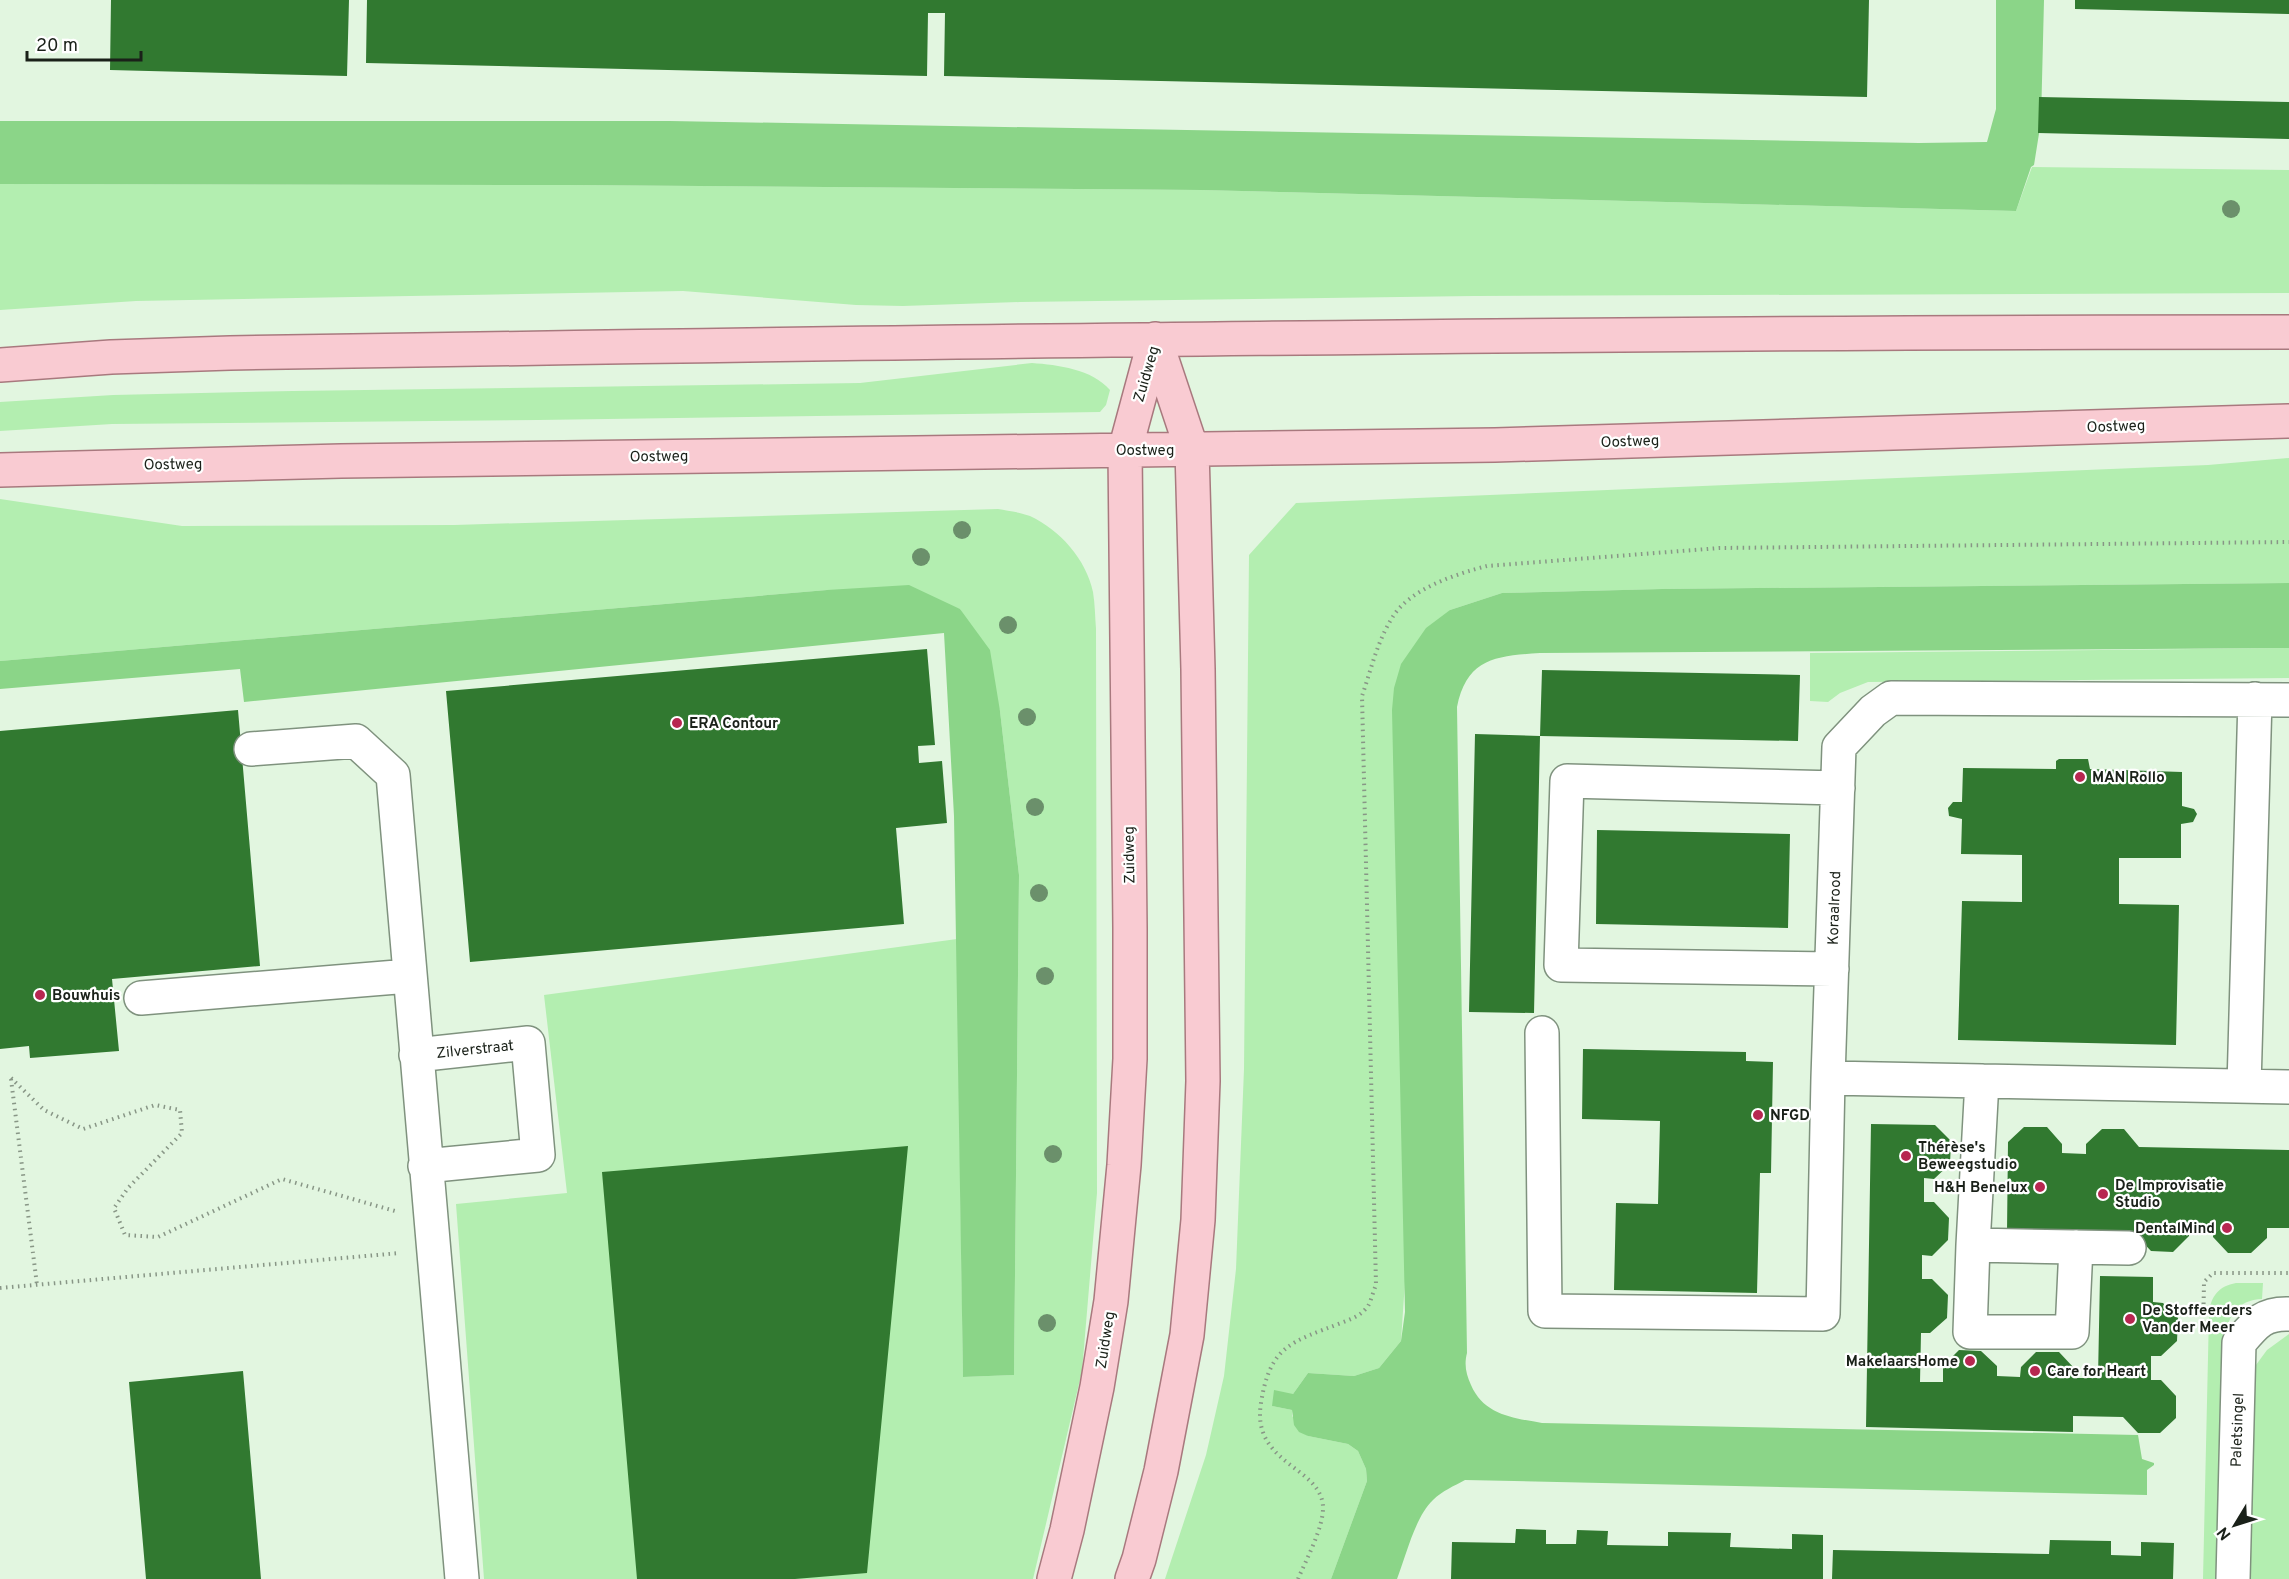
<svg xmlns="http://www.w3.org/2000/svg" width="2289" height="1579" font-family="Overpass,sans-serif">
<rect width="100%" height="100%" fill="#e2f6e0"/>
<path fill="#b3eeb0" d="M2032,167L2289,170V293L1474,296L1020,302L903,306L856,305L683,291L136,301L0,310V184L570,185L1201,190L2016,211Z
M1032,363C1058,365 1092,369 1110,390L1106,405L1100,412L538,420L112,424L0,431V402L113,395L293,391L860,383Z
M2289,458V583L1662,589L1502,593L1450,610L1401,1341L1379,1368L1354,1376L1308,1373L1293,1394L1272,1406L1292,1410V1416L1308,1436L1348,1444L1358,1451L1366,1469L1367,1481L1331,1579H1165L1206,1455L1224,1376L1236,1269L1244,1069L1249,555L1296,503L2208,465Z
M0,499L182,526L454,525L998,509C1008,511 1020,512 1030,516C1060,530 1086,559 1093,592C1095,604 1095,617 1096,629L1097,1193L1082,1371L1033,1579H484L456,1204L567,1193L544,995L957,939L963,1377L1014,1375L1019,875L1000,711L960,609L827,590L0,661Z
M2289,648V678L1868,682L1840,693L1828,702L1810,701V653Z
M2236,1283H2263L2262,1299C2242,1300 2231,1310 2227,1329L2222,1579H2203L2209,1313C2211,1296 2219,1286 2236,1283Z
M2289,1334V1579H2243L2253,1369L2267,1350Z"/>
<path fill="#8bd588" d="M1996,0H2044L2041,121L2034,165L2031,167L2016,211L1201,190L570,185L0,184V121H670L1919,143L1987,142L1996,109Z
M2289,583V648L1540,653C1496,656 1467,658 1457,707L1467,1353C1464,1365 1466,1374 1471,1385C1484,1415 1513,1418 1542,1423L2138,1435L2142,1459L2154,1463V1465L2147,1470V1495L1465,1480C1454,1486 1442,1491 1433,1500C1415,1517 1406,1556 1397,1579H1331L1367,1481L1366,1469L1358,1451L1348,1444L1308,1436L1299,1432L1294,1425L1292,1410L1272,1406L1274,1390L1293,1394L1308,1373L1354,1376L1379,1368L1401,1341L1405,1312L1392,710L1394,688L1401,664L1426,628L1450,610L1502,593L1662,589Z
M909,585L960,609L990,650L1000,711L1019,875L1014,1375L963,1377L954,816L944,633L244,702L240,669L0,689V661L827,590Z"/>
<path fill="#317930" d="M111,0H349L347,76L110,70Z
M367,0H1869L1867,97L944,76L945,13H928L927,76L366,63Z
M2075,0H2289V14L2075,9Z
M2039,97L2289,102V139L2038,133Z
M927,649L935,745L918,746L919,763L942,761L947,823L896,828L904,924L470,962L446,691Z
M1542,670L1800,675L1798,741L1540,736Z
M238,710L260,966L112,979L119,1051L30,1058L29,1046L0,1049V731Z
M1475,734L1540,736L1534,1013L1469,1012Z
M2059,759H2088L2090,769L2182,772V806L2194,809L2197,814L2193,822L2181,824V858H2119V904L2179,905L2176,1045L1958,1040L1962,901L2022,902V855L1961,854L1962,819L1949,816L1948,808L1953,802H1962L1963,768L2056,769V761Z
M1597,830L1790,834L1788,928L1596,924Z
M1583,1049L1746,1052V1061L1773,1062L1771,1173H1760L1757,1293L1614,1290L1616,1203L1658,1204L1660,1121L1582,1119Z
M1871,1124L1935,1125L1951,1141L1950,1164L1934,1179L1924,1178V1202H1934L1949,1218L1948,1240L1932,1256L1922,1255V1279H1932L1948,1295L1947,1318L1930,1333H1921L1920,1382H1943V1366L1959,1350L1981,1351L1997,1366V1376L2020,1377L2021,1367L2036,1352H2059L2074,1368L2073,1378H2098L2100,1276L2153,1277V1302L2163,1303L2178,1318L2177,1341L2161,1356H2151V1380H2161L2176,1396V1418L2160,1433H2138L2123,1417L2073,1416V1432L1866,1427Z
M2024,1127H2047L2062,1144V1153L2086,1154V1144L2102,1129H2124L2139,1147L2289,1150V1228H2267V1238L2251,1253H2228L2213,1237V1227L2189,1226V1236L2173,1252L2151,1251L2136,1235L2007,1232L2008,1142Z
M908,1146L867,1573L795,1579H637L602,1172Z
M243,1371L261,1579H146L129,1382Z
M1516,1529L1546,1530V1544H1576L1577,1530L1608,1531L1607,1545L1668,1546V1532L1731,1533L1730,1547L1760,1548L1792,1549V1534L1823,1535V1579H1451L1452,1542L1515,1543Z
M2050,1540L2111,1541V1555L2141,1556V1542L2174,1543L2173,1579H1832L1833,1550L2049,1554Z"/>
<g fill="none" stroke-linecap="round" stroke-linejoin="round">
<defs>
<path id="minor" d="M2289,700L1891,698L1873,711L1839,747L1828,1078L2289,1087
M251,749L356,741L393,775L462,1579
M1832,969L1561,965L1567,781L1838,788
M141,998L409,976
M1542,1033L1545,1311L1823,1314L1828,1078
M416,1055L528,1043L538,1155L425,1166
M1982,1081L1973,1245L1970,1332H2072L2076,1247
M2244,1086L2255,699
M1973,1245L2129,1248
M2233,1579L2239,1343C2255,1324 2263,1313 2289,1314"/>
<path id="major" d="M0,365L111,357L230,353C916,342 1603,332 2289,332
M0,470L341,461L1495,445L2289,421
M1054,1579L1067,1530L1097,1387L1111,1301L1124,1165L1130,1059V928L1125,450L1155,339
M1132,1579L1139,1559L1161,1471L1187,1335L1198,1220L1203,1081L1198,669L1192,450L1155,339"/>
</defs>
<use href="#minor" stroke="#7f927e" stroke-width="36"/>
<use href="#major" stroke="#a8797e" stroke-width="36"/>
<path stroke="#889686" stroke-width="4" stroke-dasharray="1.5 4.5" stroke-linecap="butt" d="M11,1078L44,1110L83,1129L155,1105L180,1110L182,1133L128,1188L114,1208L125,1235L158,1237L282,1179L395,1211
M11,1079L37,1285
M0,1288L400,1253
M2203,1334L2204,1282L2213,1273H2289
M1298,1579C1306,1560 1324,1527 1323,1506C1320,1466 1251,1464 1261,1403C1270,1345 1292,1342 1341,1323C1351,1319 1361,1316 1368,1306C1371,1301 1373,1292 1376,1285L1362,696C1371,670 1377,642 1392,618C1409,589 1456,574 1487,566L1720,548L2289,542"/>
<use href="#minor" stroke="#fff" stroke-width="33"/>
<use href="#major" stroke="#f9cbd2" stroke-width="33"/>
</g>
<g fill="#6b906b">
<circle cx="2231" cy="209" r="9"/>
<circle cx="962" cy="530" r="9"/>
<circle cx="921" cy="557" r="9"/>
<circle cx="1008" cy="625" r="9"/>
<circle cx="1027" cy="717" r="9"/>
<circle cx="1035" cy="807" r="9"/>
<circle cx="1039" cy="893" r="9"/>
<circle cx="1045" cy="976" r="9"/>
<circle cx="1053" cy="1154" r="9"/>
<circle cx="1047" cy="1323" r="9"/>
</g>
<g fill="#b72750" stroke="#fff" stroke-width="2">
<circle cx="677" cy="723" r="6"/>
<circle cx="2080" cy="777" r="6"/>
<circle cx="40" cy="995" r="6"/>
<circle cx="1758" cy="1115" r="6"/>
<circle cx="1906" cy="1156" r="6"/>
<circle cx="2040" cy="1187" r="6"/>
<circle cx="2103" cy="1194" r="6"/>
<circle cx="2227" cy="1228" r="6"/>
<circle cx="2130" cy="1319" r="6"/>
<circle cx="1970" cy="1361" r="6"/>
<circle cx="2035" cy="1371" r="6"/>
</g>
<g text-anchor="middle" stroke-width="4.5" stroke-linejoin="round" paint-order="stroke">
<g font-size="15" fill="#1a2119" stroke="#fff">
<text transform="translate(1146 374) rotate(-74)" y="5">Zuidweg</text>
<text transform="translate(2116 426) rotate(-2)" y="5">Oostweg</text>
<text transform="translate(1630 441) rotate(-2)" y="5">Oostweg</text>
<text x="1145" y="455">Oostweg</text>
<text transform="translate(659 456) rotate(-1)" y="5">Oostweg</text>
<text transform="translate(173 464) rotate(-1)" y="5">Oostweg</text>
<text transform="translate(1129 855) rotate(-91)" y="5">Zuidweg</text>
<text transform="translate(1834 908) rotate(-88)" y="5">Koraalrood</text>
<text transform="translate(475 1049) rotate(-6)" y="5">Zilverstraat</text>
<text transform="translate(1105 1340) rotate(-81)" y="5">Zuidweg</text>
<text transform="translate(2237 1430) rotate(-88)" y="5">Paletsingel</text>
</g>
<g font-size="15" font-weight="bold" fill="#1a2119" stroke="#fff" text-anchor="start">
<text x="689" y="728">ERA Contour</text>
<text x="2092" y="782">MAN Rollo</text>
<text x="52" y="1000">Bouwhuis</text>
<text x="1770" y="1120">NFGD</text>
<text x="1918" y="1152">Thérèse's<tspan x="1918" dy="17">Beweegstudio</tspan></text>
<text x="2115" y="1190">De Improvisatie<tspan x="2115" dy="17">Studio</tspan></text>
<text x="2028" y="1192" text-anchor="end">H&amp;H Benelux</text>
<text x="2215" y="1233" text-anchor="end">DentalMind</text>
<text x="2142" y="1315">De Stoffeerders<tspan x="2142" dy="17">Van der Meer</tspan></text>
<text x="1958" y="1366" text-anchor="end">MakelaarsHome</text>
<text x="2047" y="1376">Care for Heart</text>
</g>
</g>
<g transform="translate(2235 1525) rotate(232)" stroke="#ffffff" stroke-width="4.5" paint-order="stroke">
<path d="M0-4.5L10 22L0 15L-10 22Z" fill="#1a2119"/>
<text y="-9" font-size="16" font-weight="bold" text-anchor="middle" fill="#1a2119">N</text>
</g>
<path d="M27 51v9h114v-9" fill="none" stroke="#1a2119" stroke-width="3"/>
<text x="36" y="51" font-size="18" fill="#1a2119" stroke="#ffffff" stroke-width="4.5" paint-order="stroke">20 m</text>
</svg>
